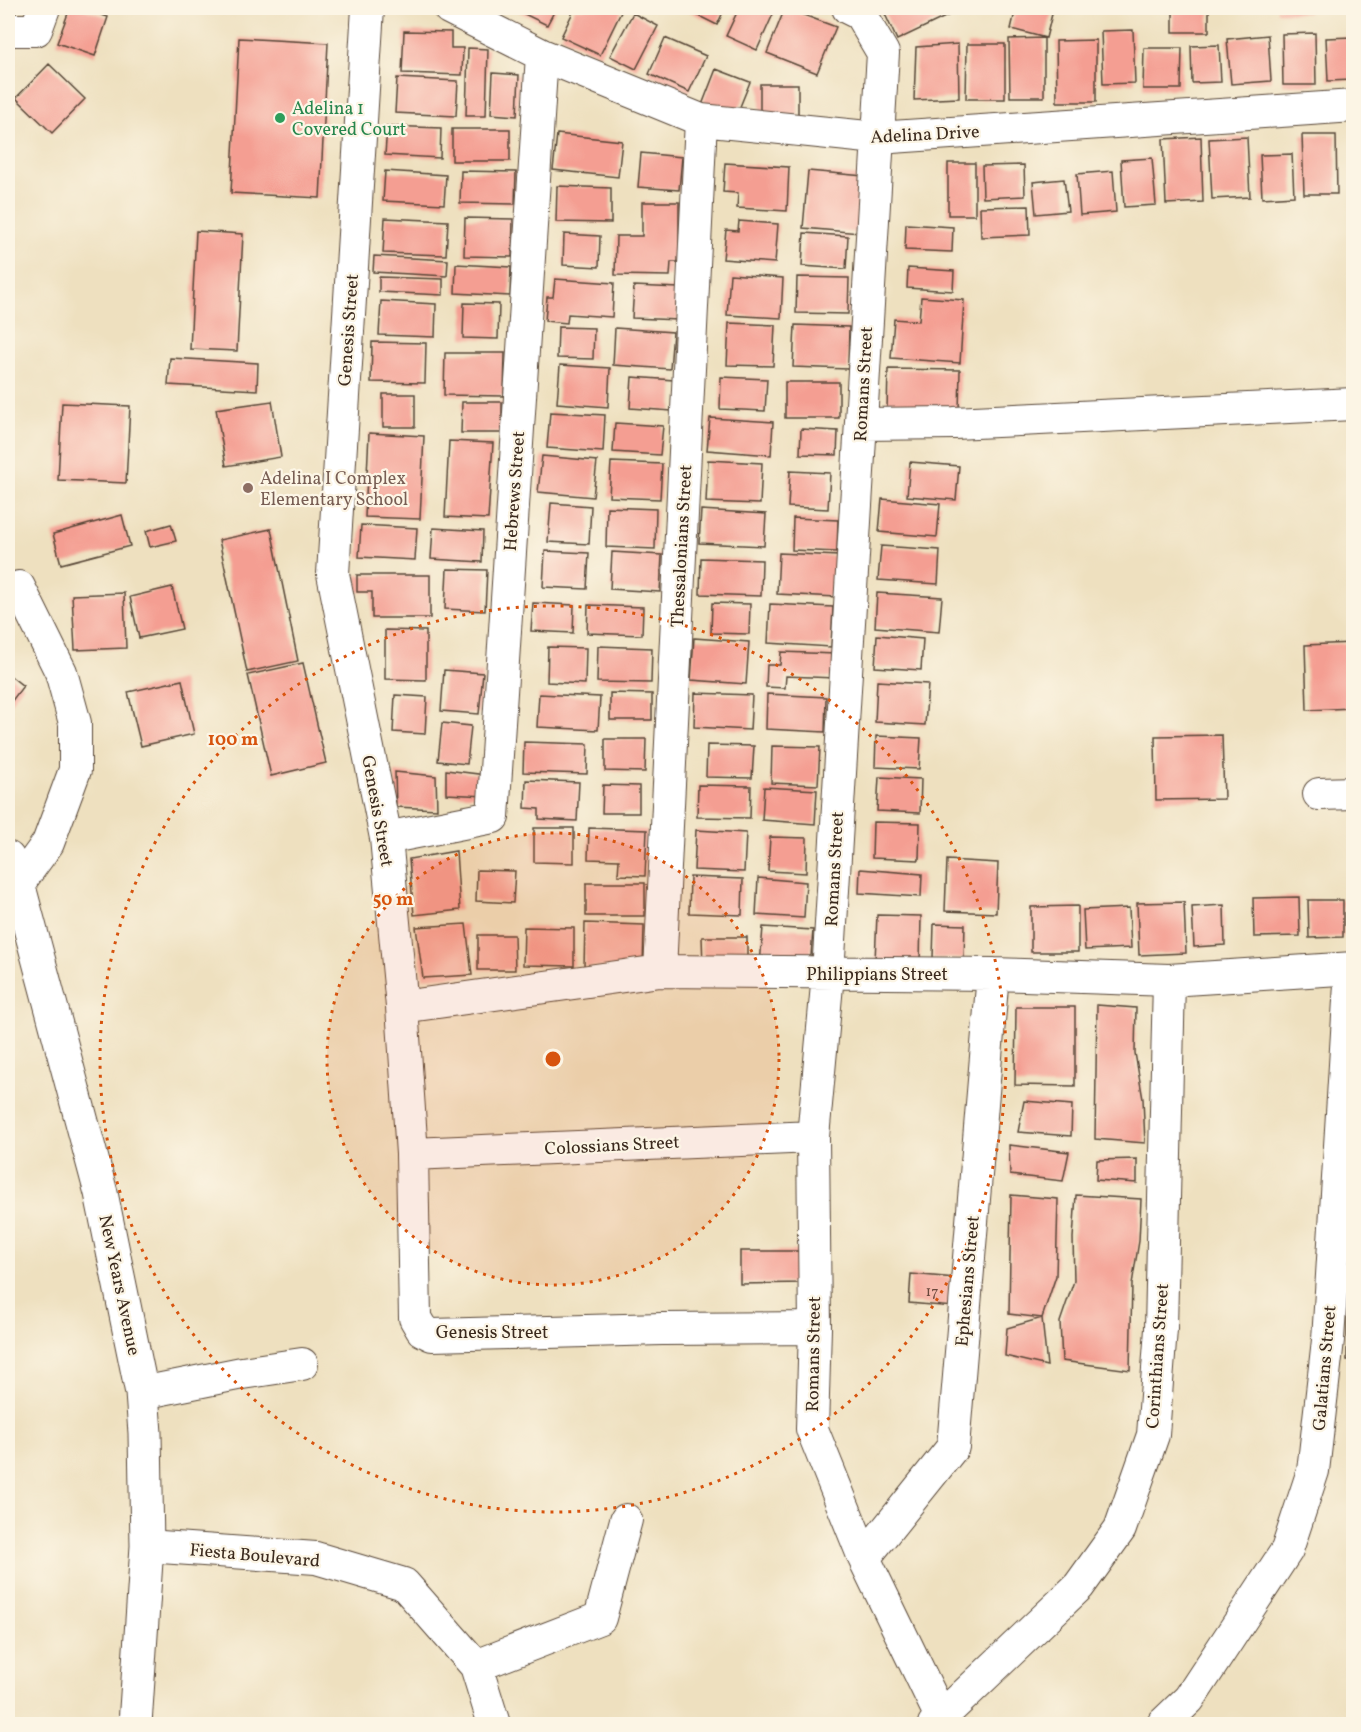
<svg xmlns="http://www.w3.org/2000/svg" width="1361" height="1732" font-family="Vollkorn,serif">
<rect width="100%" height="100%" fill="#fcf5e5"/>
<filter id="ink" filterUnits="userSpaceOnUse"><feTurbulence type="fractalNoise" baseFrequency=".0167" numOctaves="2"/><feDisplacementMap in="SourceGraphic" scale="12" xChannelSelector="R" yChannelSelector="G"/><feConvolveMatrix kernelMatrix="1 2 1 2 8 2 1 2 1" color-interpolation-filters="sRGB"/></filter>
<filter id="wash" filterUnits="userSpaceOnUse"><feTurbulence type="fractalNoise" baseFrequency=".008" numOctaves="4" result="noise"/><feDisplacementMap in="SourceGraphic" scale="24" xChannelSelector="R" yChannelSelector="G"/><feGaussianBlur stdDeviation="1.35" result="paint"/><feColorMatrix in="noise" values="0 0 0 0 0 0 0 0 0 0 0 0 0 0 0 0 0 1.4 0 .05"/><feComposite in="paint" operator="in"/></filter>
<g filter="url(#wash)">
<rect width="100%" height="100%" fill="#eee0bf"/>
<g id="blocks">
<path fill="#f49e92" d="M70,8H80L108,17L95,56L57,43Z
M517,8H556L547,25L516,10Z
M575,8H623L600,55L561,37Z
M690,8H725L717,25L689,11Z
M739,8H763L774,12L757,50L726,36Z
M785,8L836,27L817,73L767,53Z
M893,8H964L897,40L884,12Z
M1016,8H1044L1053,10L1046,38L1011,29Z
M1173,8H1209V32H1173Z
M1277,8H1308V13L1277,12Z
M633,13L658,26L636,69L610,56Z
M1133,30L1135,83L1103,84L1101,31Z
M404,31L451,32V48H463L462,75L402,73Z
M1315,33L1316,85H1283L1282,34Z
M1268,35L1271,81L1231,84L1227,39Z
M1353,37V80L1328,81L1326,38Z
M239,38L328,43L320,198L231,193Z
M665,38L706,56L689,92L649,74Z
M1044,38V97H1010L1009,39Z
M1096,40V102H1057L1056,41Z
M958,44L959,98L914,100L916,47Z
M967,44H1005V99H966Z
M1219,45L1221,82L1192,83L1191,46Z
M468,48L488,49L486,116H466Z
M1144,48H1182L1181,89H1143Z
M49,64L85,99L52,133L16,98Z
M716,69L750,82L735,119L702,105Z
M493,73L519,75L517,116L491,114Z
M397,78L458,81L456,116L395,113Z
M760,84H798V116H760Z
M387,126L441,128L440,158L385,155Z
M452,129H510V161H452Z
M557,134L622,141L618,177L553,170Z
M1302,135H1336L1337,194H1304Z
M1201,137L1203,202L1166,204L1163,139Z
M1247,137L1250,197L1212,199L1209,139Z
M641,153L682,157L679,190L638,187Z
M1292,154L1294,196L1262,198L1260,155Z
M1152,158L1156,205L1124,207L1121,160Z
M725,163L789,167L787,211L737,208L738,193L723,192Z
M948,163H975V215H948Z
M1024,165L1025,196L983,198L982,166Z
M385,171L446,175L444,204L383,201Z
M461,171L516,172L515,204L460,203Z
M808,171L864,176L860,233L803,228Z
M1113,171L1116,212L1080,215L1077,174Z
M1064,179L1068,211L1036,214L1033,182Z
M557,186L611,188V223L556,222Z
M642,202H679V262H671L670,276L615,275L616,236H642Z
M1029,206L1030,235L981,237L980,207Z
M385,218L448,221L446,255L383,253Z
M465,218L513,219L512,257L464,256Z
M739,221L778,224L775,263L723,259L726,230L738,231Z
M906,224L953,227L952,252L905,250Z
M196,231L243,234L237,351L190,349Z
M804,233L848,236L846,269L802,266Z
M564,234L600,236L599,267L563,265Z
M374,256L448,260L447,276L373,272Z
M456,264L511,267L510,296L455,293Z
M908,268L954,271L953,291L907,288Z
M730,274L783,278L781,318L727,315Z
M379,277L443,279V295L379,292Z
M797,277L849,278L848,314L796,313Z
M555,279L614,283L612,317L568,314L567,323L545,321L547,297H553Z
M634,286L679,288L678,320L632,318Z
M921,297L964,300L960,363L891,358L894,319L919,321Z
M381,301L436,304L435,337L379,335Z
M464,303L499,304L498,339L463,338Z
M729,323L775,325L773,366L727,365Z
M795,325L849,327L848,369L793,367Z
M558,327L594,328L593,359L557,358Z
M615,328L673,332L670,369L613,365Z
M372,342L426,343L425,383L371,382Z
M445,353H505L504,396L444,395Z
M170,358L258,363L257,390L168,385Z
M560,365L610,368L608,407L557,403Z
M888,369L960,370L959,412L887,411Z
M632,377L674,380L672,411L630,408Z
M721,377L767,379L765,411L720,409Z
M785,382H839V418H785Z
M383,394H415V427H383Z
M272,401L281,457L226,466L216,409Z
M462,402H502V433H461Z
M62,403L130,406L126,483L58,480Z
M550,412L605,415L603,452L547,448Z
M710,418L773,422L771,455L707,450Z
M615,423L663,426L660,455L613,452Z
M801,429L838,431L837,455L800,454Z
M369,433L424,436L420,519L365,517Z
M449,441L493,443L488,519L445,517Z
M542,456L597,461L593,497L538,492Z
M708,460L762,463L760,504L706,502Z
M611,462L662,464L660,499L609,497Z
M910,462L959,466L956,500L907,496Z
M790,471L830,473L828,509L788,507Z
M882,499L940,504L937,537L879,532Z
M551,503L591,506L589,544L548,542Z
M607,507L656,509L655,549L606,547Z
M701,510L766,514L764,546L699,543Z
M122,515L130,546L61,564L53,534Z
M793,518L838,520L837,552L792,550Z
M171,524L176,541L150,547L146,531Z
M361,525L417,528L415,560L359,557Z
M433,528L483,531L482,562L431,559Z
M271,529L298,661L247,672L219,540Z
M881,546L940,550L938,584L878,580Z
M545,551L589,553L587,589L543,587Z
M612,552L662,555L660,592L610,589Z
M779,553L839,556L837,597L777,594Z
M701,558L762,560L761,596L700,594Z
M447,569L487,570L485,611L445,609Z
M357,575H430V618H372V592H357Z
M172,587L182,629L139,638L130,597Z
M124,593L126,648L75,650L72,595Z
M877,593L942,597L939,632L875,627Z
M533,603L574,605L573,633L531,631Z
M712,603L750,604L749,634L711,633Z
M770,604L833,607L831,647L768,643Z
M588,605L643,607L642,635L587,633Z
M385,630L426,631V680L385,679Z
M877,635L923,639L921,670L875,667Z
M694,638L749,642L746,684L691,680Z
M1353,643V708L1307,710L1305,645Z
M598,646L652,648L651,683L597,682Z
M548,647L586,648L585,684L547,682Z
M781,652L836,654L835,678L786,676L785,688L766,687L767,665H780Z
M303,663L326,763L271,776L248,675Z
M444,670L483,673L479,714L441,711Z
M8,674L23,686L8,706Z
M182,680L194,734L141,746L128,692Z
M877,681L928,684L925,725L875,722Z
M610,693L652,694V720H610Z
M695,693L752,695L750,730L694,727Z
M539,694L600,697L598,730L537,727Z
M767,694L826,697L825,732L766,729Z
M395,695L427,697L425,734L393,732Z
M442,723L471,726L467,764L438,761Z
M1222,735L1224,799L1156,800L1155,736Z
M876,736L921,738L919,769L875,767Z
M605,739H646L645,772L605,771Z
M524,742L588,744L587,774L523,772Z
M707,745L754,746L752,778L706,777Z
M772,746L820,747L818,785L771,783Z
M446,770L486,775V796L446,794Z
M395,772L436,776L437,809L396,807Z
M879,777L921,779L920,813L877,811Z
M526,780L579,782L577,821L539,819V809L525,808Z
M603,785L639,786V813H602Z
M698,785L751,786L750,818L697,817Z
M764,787L817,790L815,824L762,820Z
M873,822L920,823L919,860L872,858Z
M534,828H574V863L534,862Z
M589,828L647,830L645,876L618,875L619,860L588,859Z
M696,830L746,833L744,872L694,870Z
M770,837L807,838L806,873L768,871Z
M456,851L460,910L414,915L409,859Z
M947,860L998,863L996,913L945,911Z
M860,869L922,874L921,897L859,893Z
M477,870L515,871L513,903L476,901Z
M690,877L743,879L742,915L689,913Z
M758,878L806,882L804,918L756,915Z
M586,883H645V916H586Z
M1299,897L1300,936L1254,937L1253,898Z
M1348,898H1353V948H1350Z
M1308,900H1343V937L1309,938Z
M1184,902L1186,953L1139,955L1137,903Z
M1224,905L1225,945L1194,947L1192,907Z
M1078,906V952H1031V907Z
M1129,908L1131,948L1085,950L1083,910Z
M877,915L921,916L920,963L875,961Z
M585,923L644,925L643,968L584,967Z
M466,924L472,975L423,978L416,927Z
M934,924L965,925L964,959L933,958Z
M524,927L574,928V966L523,965Z
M763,927L813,930L810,969L760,965Z
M478,935H514L515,970H478Z
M702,937H747V966H703Z
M1097,1005L1136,1008L1135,1053L1143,1099L1145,1143L1095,1139Z
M1016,1007H1075V1086L1015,1085Z
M1024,1101L1072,1105L1071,1136L1018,1132Z
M1009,1145L1069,1152L1063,1181L1010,1175Z
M1137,1159V1183L1096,1180L1097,1160Z
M1011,1195L1058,1199L1056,1276L1042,1318L1009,1314Z
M1076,1195L1141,1199L1139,1241L1132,1284L1130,1370L1062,1361L1060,1322L1074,1281L1073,1238Z
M1348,1243H1353V1360H1347Z
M740,1251H802L803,1283L740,1284Z
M911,1274L955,1278L953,1307L909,1303Z
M1042,1318L1047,1366L1005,1356L1007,1328Z"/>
</g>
</g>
<g filter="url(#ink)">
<use href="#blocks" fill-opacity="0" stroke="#564536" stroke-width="1.5"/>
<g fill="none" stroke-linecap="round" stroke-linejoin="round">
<defs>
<path id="minor" d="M368,8L333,574L386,838L402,1007L412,1154L415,1318L422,1330L432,1335L662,1329L815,1328
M449,8L542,55L701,120L877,138L1354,106
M848,8L860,14L883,53L828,974L813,1137L815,1328L812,1429L864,1558L941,1717
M8,30H36L44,8
M861,424L954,423L1354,404
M1319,794L1354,793
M386,838L493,817L542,55
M8,898L48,843L75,770V723L61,672L19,587
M660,971L701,120
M402,1007L660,971L993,974L1169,980L1354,968
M412,1154L813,1137
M142,1393L242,1373L302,1364
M147,1546L316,1558L404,1584L476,1666L494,1724
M864,1558L953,1447L993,974
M476,1666L600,1618L626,1520
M934,1724L1079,1586L1120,1529L1153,1435L1161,1329L1169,980
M1163,1724L1189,1699L1287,1550L1313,1471L1328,1340L1351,968"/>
<path id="tertiary" d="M8,858L18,883L101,1193L142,1393L145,1433L147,1546L135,1724"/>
</defs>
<use href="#minor" stroke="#564536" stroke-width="34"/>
<use href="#tertiary" stroke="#564536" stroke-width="35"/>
<use href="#minor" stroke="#fff" stroke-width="32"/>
<use href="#tertiary" stroke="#fff" stroke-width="33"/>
</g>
</g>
<circle cx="553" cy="1059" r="226" fill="#d7540e" fill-opacity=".12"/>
<g fill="none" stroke="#d7540e" stroke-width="3" stroke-dasharray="3 6">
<circle cx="553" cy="1059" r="226"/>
<circle cx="553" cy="1059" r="453"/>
</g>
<circle fill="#2e9e5b" stroke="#fcf5e5" stroke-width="2" cx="280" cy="118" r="6"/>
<circle fill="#8d6e63" stroke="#fcf5e5" stroke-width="2" cx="248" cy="488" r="6"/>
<g text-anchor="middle" stroke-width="4.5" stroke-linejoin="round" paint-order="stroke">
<g font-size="15" fill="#69473b">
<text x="932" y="1296">17</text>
</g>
<g font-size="18" fill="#27864d" stroke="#fcf5e5" text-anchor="start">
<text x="292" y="114">Adelina 1<tspan x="292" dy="21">Covered Court</tspan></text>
</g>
<g font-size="18" fill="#3b2a1e" stroke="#fcf5e5">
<text transform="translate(925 134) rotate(-3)" y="6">Adelina Drive</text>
<text transform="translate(348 330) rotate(-86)" y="6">Genesis Street</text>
<text transform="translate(863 384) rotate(-87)" y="6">Romans Street</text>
<text transform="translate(514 491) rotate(-86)" y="6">Hebrews Street</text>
<text transform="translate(681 546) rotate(-87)" y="6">Thessalonians Street</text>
<text transform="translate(378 811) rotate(80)" y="6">Genesis Street</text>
<text transform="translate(834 869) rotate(-87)" y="6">Romans Street</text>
<text x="877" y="980">Philippians Street</text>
<text transform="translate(612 1145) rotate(-3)" y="6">Colossians Street</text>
<text transform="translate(967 1281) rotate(-85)" y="6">Ephesians Street</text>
<text transform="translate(120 1285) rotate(78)" y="6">New Years Avenue</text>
<text x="492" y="1338">Genesis Street</text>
<text transform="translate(813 1354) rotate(-89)" y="6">Romans Street</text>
<text transform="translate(1157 1356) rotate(-86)" y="6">Corinthians Street</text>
<text transform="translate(1324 1368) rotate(-85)" y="6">Galatians Street</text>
<text transform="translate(255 1555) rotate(5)" y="6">Fiesta Boulevard</text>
</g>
<g font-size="18" fill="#785e54" stroke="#fcf5e5" text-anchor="start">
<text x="260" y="484">Adelina I Complex<tspan x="260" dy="21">Elementary School</tspan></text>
</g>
</g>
<circle cx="553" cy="1059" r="9" fill="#d7540e" stroke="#fcf5e5" stroke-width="3"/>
<g font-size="18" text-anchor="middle" font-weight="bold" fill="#d7540e" stroke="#fcf5e5" stroke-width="4.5" stroke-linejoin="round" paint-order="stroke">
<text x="233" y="745">100 m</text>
<text x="393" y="905">50 m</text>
</g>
<rect width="1361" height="1732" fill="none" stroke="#fcf5e5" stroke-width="30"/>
</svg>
